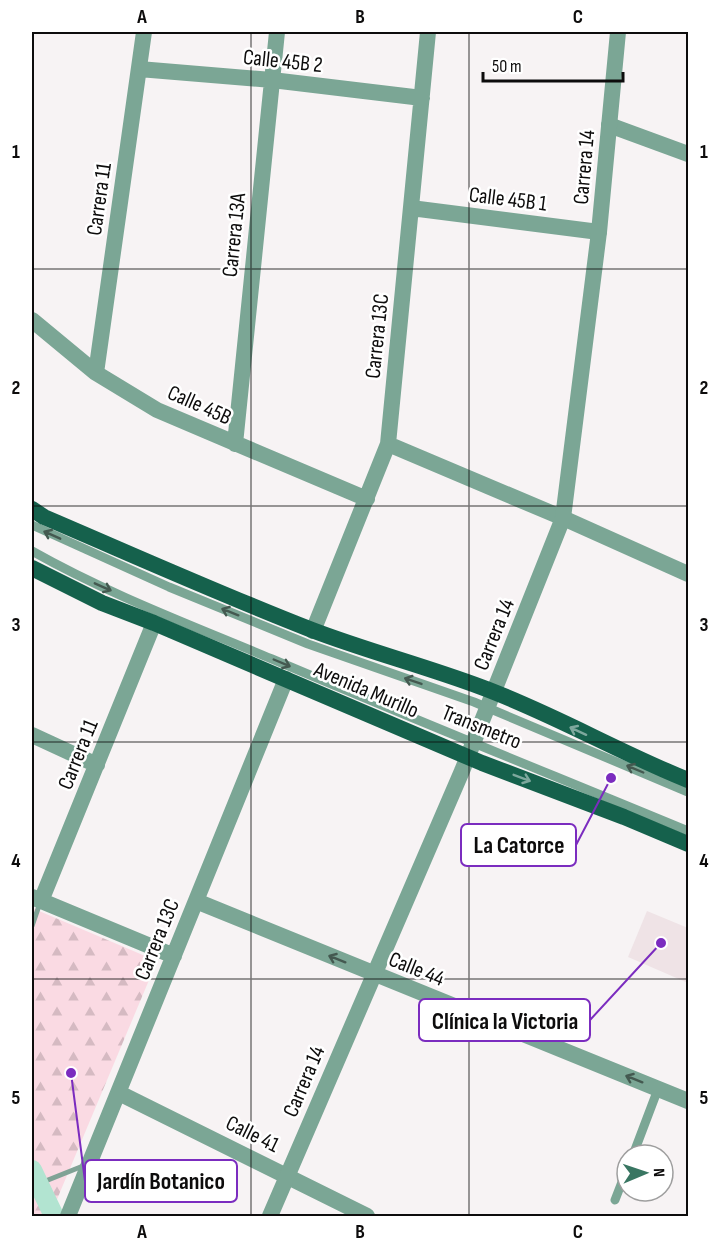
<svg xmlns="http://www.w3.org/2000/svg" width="720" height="1248" font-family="'Sofia Sans Condensed',sans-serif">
<defs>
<pattern id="forest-firs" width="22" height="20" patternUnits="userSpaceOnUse" patternTransform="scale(1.5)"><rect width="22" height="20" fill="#fadae3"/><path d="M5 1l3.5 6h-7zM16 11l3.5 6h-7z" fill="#d5bac2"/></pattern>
</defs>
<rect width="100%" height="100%" fill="#f7f3f4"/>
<path fill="#efe3e6" d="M647,911L688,928V983L628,957Z"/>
<path fill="url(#forest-firs)" d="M32,908L157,961L50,1216H32Z"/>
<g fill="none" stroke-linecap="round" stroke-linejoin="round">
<path stroke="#80a396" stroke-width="5" d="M32,926L40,903
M38,1184L83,1166"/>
<path stroke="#b2e4d1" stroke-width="20" d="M32,1170L54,1216"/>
<path stroke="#7ba695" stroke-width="9" d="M32,525L169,587L308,644L474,702L688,792
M32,551C108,594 191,625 272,659C411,718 550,774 688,831
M633,1155L658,1089
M615,1200L627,1169"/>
<path stroke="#7ba695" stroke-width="16" d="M139,69L272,80L422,98
M609,125L688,154
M411,208L599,232
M32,320L96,373L157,410L367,499
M96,373L144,32
M235,444L277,32
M388,444L563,518L688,574
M313,631L388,444L428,32
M32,735L97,765
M32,897L174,956
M41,901L154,623
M196,901L688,1101
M119,1093L367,1216
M68,1216L286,679"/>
<path stroke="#7ba695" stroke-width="16" d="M270,1216L462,771L563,518L599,232L618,32"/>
<path stroke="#15614c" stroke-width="16" d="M32,509L44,517C133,555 222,595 312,630C367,651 425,666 481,687C552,713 618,752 688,780
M32,568L102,603L154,623L482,763L624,817L688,844"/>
</g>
<defs><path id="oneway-shaft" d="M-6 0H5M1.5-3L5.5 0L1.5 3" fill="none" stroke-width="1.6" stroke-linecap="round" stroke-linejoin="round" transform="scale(1.5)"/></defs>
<g stroke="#445950">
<use href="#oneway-shaft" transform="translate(52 535) rotate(-156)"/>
<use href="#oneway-shaft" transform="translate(103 587) rotate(24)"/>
<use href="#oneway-shaft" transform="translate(230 612) rotate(-158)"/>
<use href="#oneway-shaft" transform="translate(282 663) rotate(23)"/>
<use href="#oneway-shaft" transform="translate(413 681) rotate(-161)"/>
<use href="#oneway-shaft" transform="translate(635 769) rotate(-157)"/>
<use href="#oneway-shaft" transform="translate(337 959) rotate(-158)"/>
<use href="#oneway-shaft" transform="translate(634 1079) rotate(-158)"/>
</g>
<g stroke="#7ea89d">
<use href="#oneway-shaft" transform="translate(578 731) rotate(-155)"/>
<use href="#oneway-shaft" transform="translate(522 778) rotate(21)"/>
</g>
<path fill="none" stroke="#0d0c0c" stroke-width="1.5" stroke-opacity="0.55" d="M251,32V1216M469,32V1216M32,269H688M32,506H688M32,742H688M32,979H688"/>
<g text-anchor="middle" stroke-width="5" stroke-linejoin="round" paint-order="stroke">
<g font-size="22" fill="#0d0c0c" stroke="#fff">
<text transform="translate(283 60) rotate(6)" y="8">Calle 45B 2</text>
<text transform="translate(583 167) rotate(-85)" y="8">Carrera 14</text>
<text transform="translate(508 198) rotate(7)" y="8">Calle 45B 1</text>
<text transform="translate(98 199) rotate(-82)" y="8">Carrera 11</text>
<text transform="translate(233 235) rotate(-84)" y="8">Carrera 13A</text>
<text transform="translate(376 336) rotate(-84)" y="8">Carrera 13C</text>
<text transform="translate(200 404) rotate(24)" y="8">Calle 45B</text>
<text transform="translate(493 634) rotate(-68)" y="8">Carrera 14</text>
<text transform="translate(367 689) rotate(23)" y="8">Avenida Murillo</text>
<text transform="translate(482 726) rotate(22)" y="8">Transmetro</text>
<text transform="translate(77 754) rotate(-68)" y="8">Carrera 11</text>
<text transform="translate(156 939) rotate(-68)" y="8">Carrera 13C</text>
<text transform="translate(417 968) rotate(22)" y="8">Calle 44</text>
<text transform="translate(303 1081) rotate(-67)" y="8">Carrera 14</text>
<text transform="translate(253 1133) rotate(26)" y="8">Calle 41</text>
</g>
</g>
<path fill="none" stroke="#7b2cbf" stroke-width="2" d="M611 778L576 845M661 943L590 1020M71 1073L85 1181"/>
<g fill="#7b2cbf" stroke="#fff" stroke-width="2">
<circle cx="611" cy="778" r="6"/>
<circle cx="661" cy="943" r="6"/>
<circle cx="71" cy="1073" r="6"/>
</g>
<g fill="#fff" stroke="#7b2cbf" stroke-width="2">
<rect x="461" y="824" width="115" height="42" rx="6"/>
<rect x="419" y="999" width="171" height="42" rx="6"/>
<rect x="85" y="1160" width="152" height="42" rx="6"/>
</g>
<g font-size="24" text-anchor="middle" font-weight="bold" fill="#0d0c0c">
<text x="519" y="853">La Catorce</text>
<text x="505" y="1029">Clínica la Victoria</text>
<text x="161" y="1189">Jardín Botanico</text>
</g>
<rect width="720" height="1248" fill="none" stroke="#ffffff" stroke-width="66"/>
<g transform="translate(645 1173) rotate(88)"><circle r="28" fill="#ffffff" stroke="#9e9e9e" stroke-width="1.5"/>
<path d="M0-4.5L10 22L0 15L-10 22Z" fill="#397662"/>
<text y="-9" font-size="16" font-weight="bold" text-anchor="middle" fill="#0d0c0c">N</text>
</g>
<path d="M483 72v9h140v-9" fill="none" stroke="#0d0c0c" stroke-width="3"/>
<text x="492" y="72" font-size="18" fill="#0d0c0c" stroke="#ffffff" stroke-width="4.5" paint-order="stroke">50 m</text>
<rect x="33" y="33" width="654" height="1182" fill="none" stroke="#0d0c0c" stroke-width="2"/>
<g font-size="20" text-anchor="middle" font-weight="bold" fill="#0d0c0c">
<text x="142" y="23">A</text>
<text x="360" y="23">B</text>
<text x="578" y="23">C</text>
<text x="16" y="158">1</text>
<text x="704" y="158">1</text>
<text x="16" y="394">2</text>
<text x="704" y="394">2</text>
<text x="16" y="631">3</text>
<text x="704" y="631">3</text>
<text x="16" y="867">4</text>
<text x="704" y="867">4</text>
<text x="16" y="1104">5</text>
<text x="704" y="1104">5</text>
<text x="142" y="1238">A</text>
<text x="360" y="1238">B</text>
<text x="578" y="1238">C</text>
</g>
</svg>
